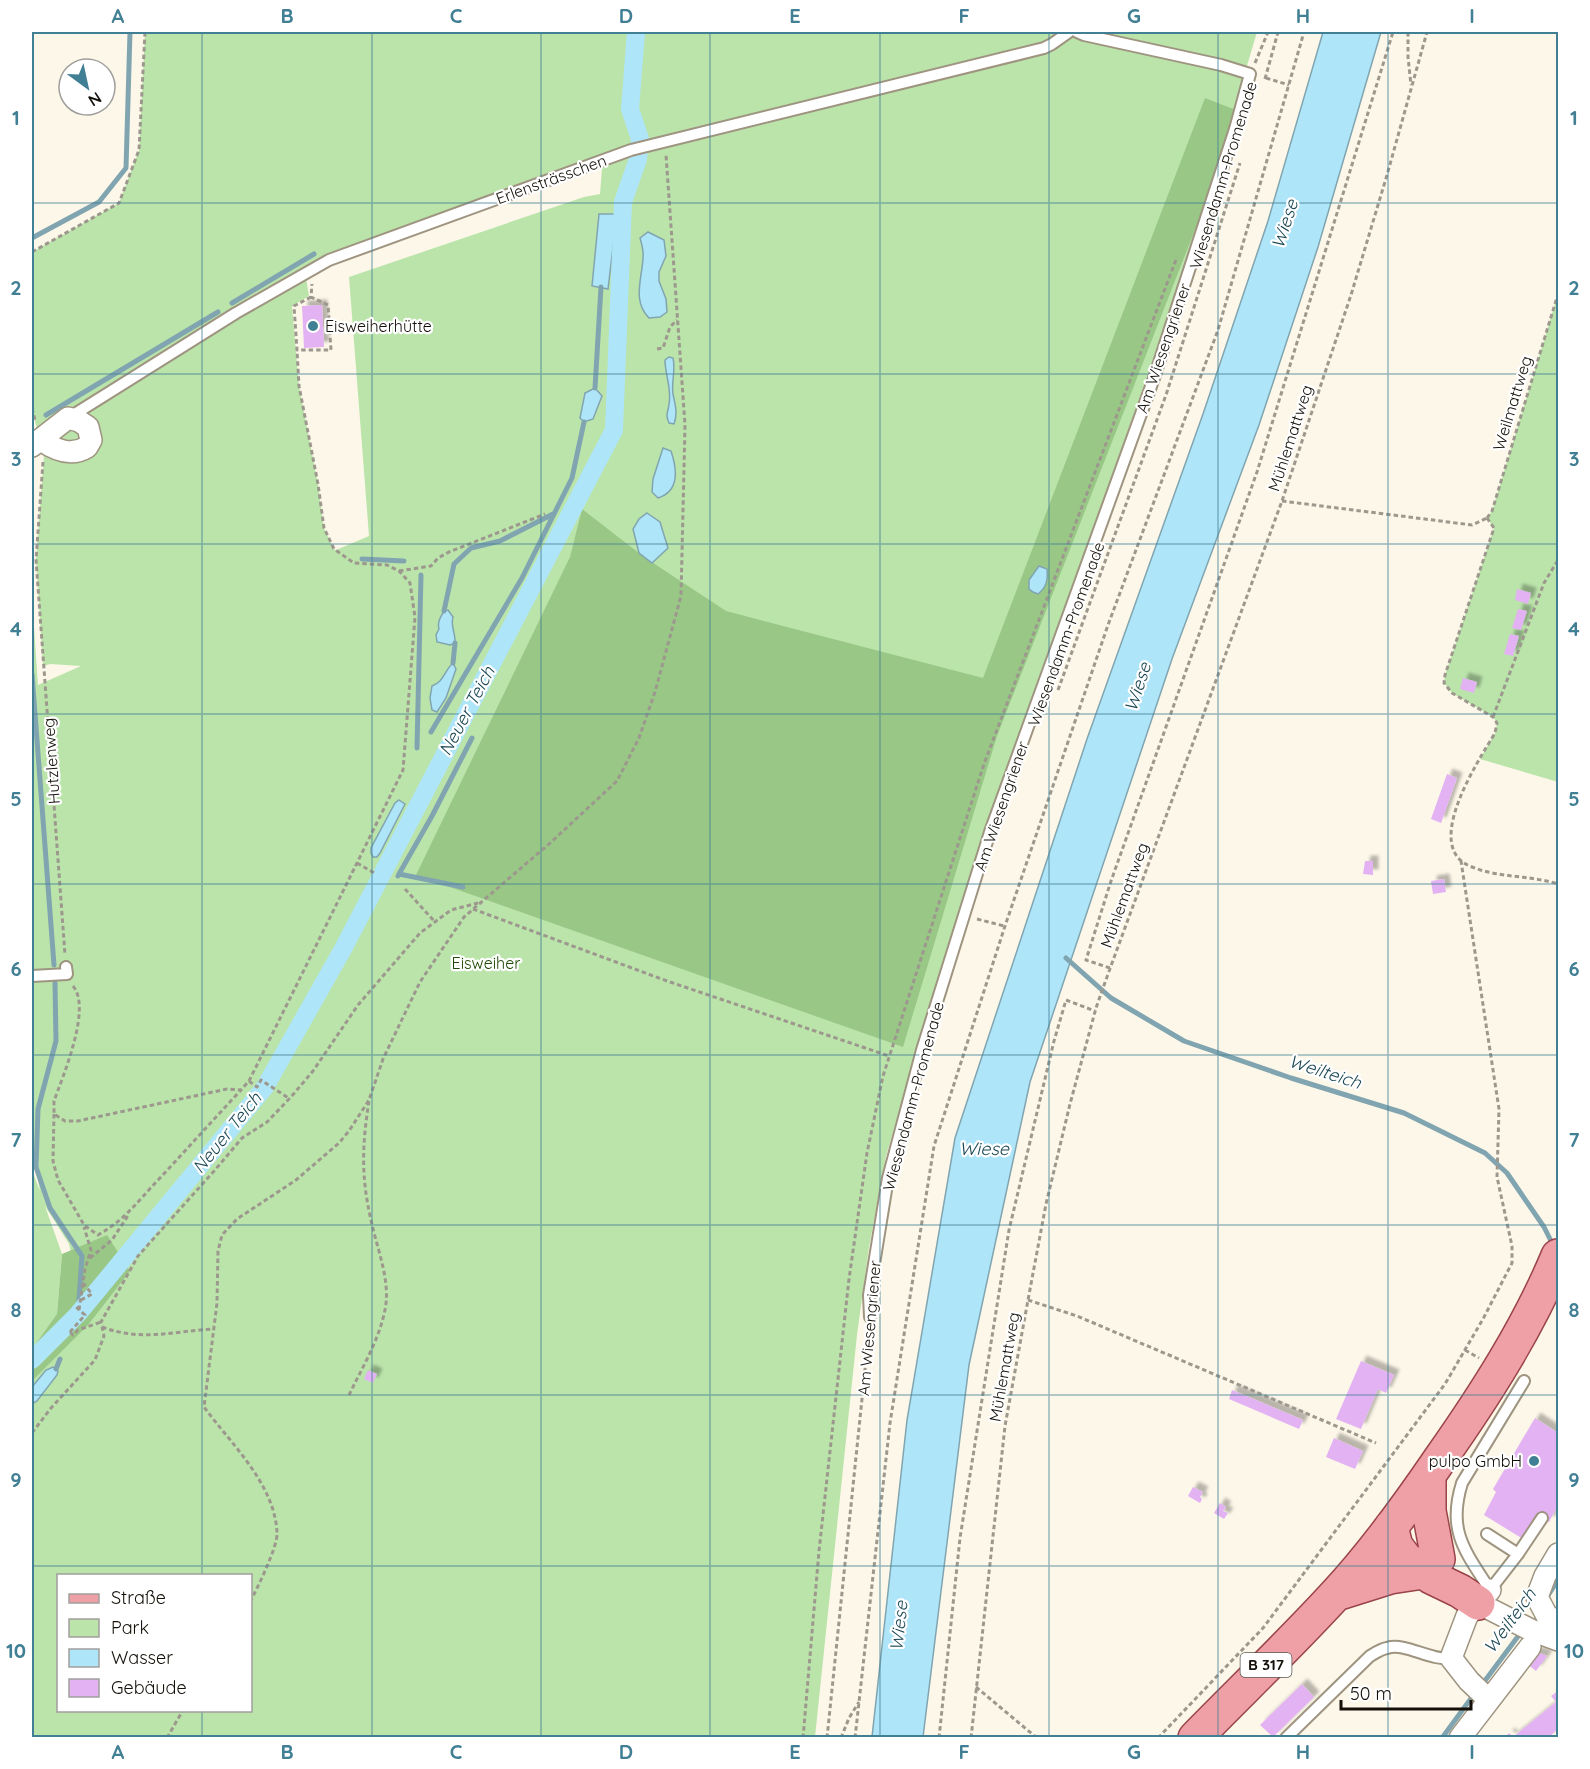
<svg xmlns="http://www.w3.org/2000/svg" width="1590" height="1769" font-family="Quicksand,sans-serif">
<defs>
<filter id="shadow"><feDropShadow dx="5.5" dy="-5.5" stdDeviation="1.5" flood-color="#0004"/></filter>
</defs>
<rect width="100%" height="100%" fill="#fdf7e9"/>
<path fill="#bbe4ab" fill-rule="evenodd" d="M145,32H1257L1200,225L963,902L923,1029L886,1156L869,1247L857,1335L815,1737H32V1358L57,1315L32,1349V1170L40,1191L32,1150V597L38,685L81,666L50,664L43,666L36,560L44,455L32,410V252L119,203L139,150ZM605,163L602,168L600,194L584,197L349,277L369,536L336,550L334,549L324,528L318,484L299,386L292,306L309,296L306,278L330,264ZM45,1206L69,1244L73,1261L57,1314L62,1254ZM58,1576H250V1710H58Z
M1558,294V782L1480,759L1495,733L1497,723L1493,717L1452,693L1444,683L1445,675L1494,528L1487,518L1492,511Z"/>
<path fill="#98c786" d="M1205,98L1241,112L997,736L903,1047L416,875L570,557L582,509L644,557L726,611L983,678Z
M107,1235L130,1271L88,1325L32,1381V1349L57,1314L62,1254Z"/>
<path fill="#afe5f8" stroke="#80a5b0" stroke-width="1.5" d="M1323,32H1381L1318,247L1259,425L1172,659L1030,1082L969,1365L923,1737H872L907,1420L955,1138L1087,739L1203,414L1268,221Z
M599,214H617L608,289L592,286Z
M648,232L664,240L666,256L659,272V281L666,299L667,312L660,317L649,318C632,301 642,279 643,258C644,251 642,245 640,238Z
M669,357L673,358C676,371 671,382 673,394C675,404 678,413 674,424L669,423C665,414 668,413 669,404C672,389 665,375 665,360Z
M595,388L602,396L593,419L584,422L580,418L585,393Z
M663,448L671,451C677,469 680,491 658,498L652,492L653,479Z
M647,513L660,522L668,548L652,563L639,553L633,529L639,519Z
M1039,566L1047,569C1048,579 1047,587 1038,594L1033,592L1029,589V580Z
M448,610L453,617C450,627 456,633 455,643L450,645L437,642L436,635L439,629C437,622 441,616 444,611Z
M453,663L456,669L446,698L437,712L432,710L430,698L432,686C444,682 444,671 453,663Z
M399,800L405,804L380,853L377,857H373L371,853V848L395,803Z
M53,1367L58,1371L57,1375L37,1401L32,1404V1387L46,1370Z"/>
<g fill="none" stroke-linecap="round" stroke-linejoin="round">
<path stroke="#80a5b0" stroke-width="5" d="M617,214L622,206
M32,238L99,202L126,168L130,32
M232,303L314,254
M595,388L601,287
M46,415L218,312
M362,559L404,561
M444,611L454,564L471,548L500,541L553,514
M453,663L455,643
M32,674L54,965
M431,732L522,578L572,478L584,422
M417,748L421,575
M399,874L432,816L472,738
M398,876L399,874L463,887
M1066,958L1111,998L1184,1041L1291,1078L1404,1113L1485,1153L1507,1173L1544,1227L1554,1247
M55,983L56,1041L38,1109L36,1167L50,1208L82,1256L78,1314
M56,1369L60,1359
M1547,1597L1558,1580
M1481,1686L1522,1631
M1442,1738L1475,1693"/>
<path stroke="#afe5f8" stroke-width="18" d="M32,1360L78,1314L265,1087L343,949L614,430L623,202L638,159L640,139L630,109L636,32"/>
</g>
<path fill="#e2b2f3" filter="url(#shadow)" d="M322,305L324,347L304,348L302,306Z
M1517,589L1531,593L1528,604L1515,600Z
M1518,609L1527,611L1521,630L1512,628Z
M1510,634L1519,636L1513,656L1504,654Z
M1463,678L1477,682L1474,693L1460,689Z
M1447,774L1457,778L1441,823L1431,819Z
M1365,861H1373V875L1363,874Z
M1444,879L1446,892L1433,894L1431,881Z
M1361,1361L1394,1375L1386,1393L1378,1389L1361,1429L1336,1419Z
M368,1370L377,1374L373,1383L364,1379Z
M1232,1390L1303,1420L1299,1429L1229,1399Z
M1535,1418L1558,1433V1505L1549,1522L1536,1515L1523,1539L1484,1515L1496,1492L1493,1489Z
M1334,1438L1363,1451L1355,1469L1326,1457Z
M1193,1487L1203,1492L1200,1497L1202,1499L1200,1503L1188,1496Z
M1220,1503L1226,1507L1223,1511L1228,1513L1224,1519L1214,1513Z
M1537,1652L1547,1656L1536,1671L1527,1664Z
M1302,1684L1314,1697L1273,1737L1260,1725Z
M1558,1691V1729L1548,1738H1510L1507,1735L1509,1733L1513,1737L1556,1702L1551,1696Z"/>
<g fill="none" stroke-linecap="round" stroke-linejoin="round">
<defs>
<path id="service" d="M70,417L236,313L329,260L631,150L1044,48L1052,44L1069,32
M32,976L67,974L66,967
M870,1317L869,1295L888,1178L922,1050L990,832L1154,378L1235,129L1250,74L1221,65L1084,35L1077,32
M1487,1534L1518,1554L1490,1590C1465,1551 1447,1531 1462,1483L1524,1381
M1518,1554L1542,1518
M1286,1738L1370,1656C1375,1653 1381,1649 1387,1648C1406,1642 1429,1661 1451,1658"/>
<path id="minor" d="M32,446L68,418L79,421L88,427L91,440L87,447C71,457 55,450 41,440
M1558,1554L1545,1576L1537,1597L1547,1616L1558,1621
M1478,1603L1531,1630L1558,1640
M1489,1700L1469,1681L1451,1658L1467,1616L1490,1590
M1460,1738L1530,1647"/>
<path id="primary" d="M1429,1475V1511L1438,1559
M1391,1527L1396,1546L1405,1558L1431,1577L1460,1591L1478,1603
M1336,1594L1390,1577L1423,1572
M1195,1738C1242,1690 1290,1644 1335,1595C1374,1553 1408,1506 1440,1459C1485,1395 1528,1328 1558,1256"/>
</defs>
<use href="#service" stroke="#9e9480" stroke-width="14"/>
<use href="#minor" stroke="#9e9480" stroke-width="24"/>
<use href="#primary" stroke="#9a4449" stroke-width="36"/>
<path stroke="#9d988d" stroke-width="3" stroke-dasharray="4.5 3" stroke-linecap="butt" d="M1408,32V57L1411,85
M1255,63L1268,32
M1266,78L1289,85
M1265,79L1278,32
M32,252L119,203L139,150L145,32
M311,297L294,306L297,350H331L328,305L311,297L312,284
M657,349L663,348L670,327L677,320
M32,408L35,420
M43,462L36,560L65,955
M1282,501L1472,525L1487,518
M1487,518L1494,528L1445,675L1444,683L1452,693L1493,717L1497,723L1495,733C1479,760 1420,848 1472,867C1499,878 1530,875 1558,884
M1487,518L1492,511L1558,294
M399,571L431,566L438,558L449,552L545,514
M1058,690L1166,395L1240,163
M1493,717L1544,583L1558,560
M357,863L376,874
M405,889L435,922
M473,909L667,981L889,1056
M977,919L1004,926
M1110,968L1086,960L1111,881L1257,472L1393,32
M73,986C92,1008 63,1076 54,1101V1114L65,1121H78L227,1089L241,1090L249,1081L403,770L415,617L410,583L399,571L387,565L354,563L334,549L324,528L318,484L299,386L297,350
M249,1081L257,1087L261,1080L290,1099
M54,1114L53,1161L58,1180L84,1225L98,1235C126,1219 137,1202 159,1179C186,1150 213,1120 241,1090
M90,1258L112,1240L129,1214
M81,1300L92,1294L83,1283
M1028,1300L1077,1316L1376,1443
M79,1310L85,1269L91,1250L84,1227
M102,1327C142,1342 173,1331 214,1329
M70,1332L85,1315L75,1306
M70,1332L73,1335L78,1330L101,1322
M1465,1350L1479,1358
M349,1395C362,1368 379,1340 385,1310C391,1281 377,1249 371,1220C361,1177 362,1145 369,1101
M32,1433L51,1408L95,1360L104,1336L101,1322L138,1256L215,1170L242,1138L267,1122L291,1097L313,1071L358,1005L420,933L451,910L478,903
M250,1602C257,1589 278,1546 277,1533C275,1484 231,1444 204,1407L217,1303L218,1251L222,1235L237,1219L296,1180L339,1143L349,1131L369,1100L383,1059L420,982L464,917L549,844L617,781L639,738L655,692L681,596L685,425L666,155
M976,1687L1037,1738
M167,1738L183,1710
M803,1738L819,1551L849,1279L867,1153L883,1076L984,764L1177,257
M827,1738L869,1331
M841,1738L849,1718L859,1702
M855,1738L890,1423L934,1146L1005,926L1108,625L1218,330L1304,32
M939,1738L960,1538L1009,1230L1054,1041L1066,1000L1095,1011
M971,1738L1005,1426L1028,1300L1046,1204L1070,1104L1096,1008L1108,974L1282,501L1351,295L1387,175L1427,32
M1158,1738L1263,1628L1445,1384L1483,1319L1512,1263V1246L1497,1177L1499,1109L1461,861"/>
<use href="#service" stroke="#fff" stroke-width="10"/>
<use href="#minor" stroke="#fff" stroke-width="21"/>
<use href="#primary" stroke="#eea0a6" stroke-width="33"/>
</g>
<path fill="none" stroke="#417f94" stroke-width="1.5" stroke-opacity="0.55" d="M202,32V1576M372,32V1738M541,32V1738M710,32V1738M880,32V1738M1049,32V1738M1218,32V1738M1388,32V1738M32,203H1558M32,374H1558M32,544H1558M32,714H1558M32,884H1558M32,1055H1558M32,1225H1558M32,1395H1558M32,1566H1558M202,1710V1738"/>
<g fill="#417f94" stroke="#fff" stroke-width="2">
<circle cx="313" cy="326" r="6"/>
<circle cx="1534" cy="1461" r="6"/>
</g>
<g text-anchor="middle" stroke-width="4.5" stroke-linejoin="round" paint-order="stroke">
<rect fill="#fff" stroke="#5a5853" stroke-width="1.5" x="1240.5" y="1653" width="51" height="24" rx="4.5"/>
<g font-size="15" font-weight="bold" fill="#141009">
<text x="1266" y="1670">B 317</text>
</g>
<g font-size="16" fill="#141009" stroke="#fff">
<text transform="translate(1223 175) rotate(-73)" y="6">Wiesendamm-Promenade</text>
<text transform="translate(551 179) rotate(-20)" y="6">Erlensträsschen</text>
<text transform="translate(1163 348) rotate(-71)" y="6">Am Wiesengriener</text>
<text transform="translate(1512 403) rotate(-73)" y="6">Weilmattweg</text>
<text transform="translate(1290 438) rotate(-72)" y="6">Mühlemattweg</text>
<text transform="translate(1066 634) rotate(-70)" y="6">Wiesendamm-Promenade</text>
<text transform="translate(51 761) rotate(-94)" y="6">Hutzlenweg</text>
<text transform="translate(1001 806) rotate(-71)" y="6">Am Wiesengriener</text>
<text transform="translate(1124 895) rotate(-70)" y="6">Mühlemattweg</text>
<text transform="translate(913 1096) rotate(-75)" y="6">Wiesendamm-Promenade</text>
<text transform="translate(869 1328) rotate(-85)" y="6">Am Wiesengriener</text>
<text transform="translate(1004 1367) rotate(-80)" y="6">Mühlemattweg</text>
</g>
<g font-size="16" fill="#141009" stroke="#fff" text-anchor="start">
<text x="325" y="332">Eisweiherhütte</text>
<text x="1522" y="1467" text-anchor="end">pulpo GmbH</text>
</g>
<g font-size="16" fill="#1f4905" stroke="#fff">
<text x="486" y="969">Eisweiher</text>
</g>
<g font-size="18" font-style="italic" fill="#1d4956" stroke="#fff">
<text transform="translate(1285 224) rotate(-72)" y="6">Wiese</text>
<text transform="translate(1138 687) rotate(-72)" y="6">Wiese</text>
<text transform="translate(467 711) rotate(-62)" y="6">Neuer Teich</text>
<text transform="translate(1325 1072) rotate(18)" y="6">Weilteich</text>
<text transform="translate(227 1133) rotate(-51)" y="6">Neuer Teich</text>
<text x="984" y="1155">Wiese</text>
<text transform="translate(1510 1621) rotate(-54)" y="6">Weilteich</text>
<text transform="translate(899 1626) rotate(-84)" y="6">Wiese</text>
</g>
</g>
<rect width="1590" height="1769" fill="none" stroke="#ffffff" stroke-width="66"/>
<rect x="57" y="1574" width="195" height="138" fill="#ffffff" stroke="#a19f9d" stroke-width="1.5"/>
<rect x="69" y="1594" width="30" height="9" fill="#eea0a6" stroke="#a19f9d" stroke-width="1.5"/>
<text x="111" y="1604" font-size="18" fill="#141009">Straße</text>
<rect x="69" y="1619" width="30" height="18" fill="#bbe4ab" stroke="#a19f9d" stroke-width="1.5"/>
<text x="111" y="1634" font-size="18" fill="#141009">Park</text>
<rect x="69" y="1649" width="30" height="18" fill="#afe5f8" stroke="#a19f9d" stroke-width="1.5"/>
<text x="111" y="1664" font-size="18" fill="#141009">Wasser</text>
<rect x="69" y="1679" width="30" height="18" fill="#e2b2f3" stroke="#a19f9d" stroke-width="1.5"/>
<text x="111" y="1694" font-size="18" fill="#141009">Gebäude</text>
<g transform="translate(87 87) rotate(147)"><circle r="28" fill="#ffffff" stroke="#a19f9d" stroke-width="1.5"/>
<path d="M0-4.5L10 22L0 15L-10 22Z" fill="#417f94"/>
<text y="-9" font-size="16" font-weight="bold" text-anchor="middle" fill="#141009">N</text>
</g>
<path d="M1341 1700v9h130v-9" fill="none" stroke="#141009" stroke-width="3"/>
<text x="1350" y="1700" font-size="18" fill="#141009" stroke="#ffffff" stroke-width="4.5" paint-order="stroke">50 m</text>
<rect x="33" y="33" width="1524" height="1703" fill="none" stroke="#417f94" stroke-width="2"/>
<g font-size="20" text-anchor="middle" font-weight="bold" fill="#417f94">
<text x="118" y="23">A</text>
<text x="287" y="23">B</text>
<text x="456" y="23">C</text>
<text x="626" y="23">D</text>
<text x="795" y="23">E</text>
<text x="964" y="23">F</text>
<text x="1134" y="23">G</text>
<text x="1303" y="23">H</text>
<text x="1472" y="23">I</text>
<text x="16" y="125">1</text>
<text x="1574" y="125">1</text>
<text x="16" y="295">2</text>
<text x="1574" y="295">2</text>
<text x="16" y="466">3</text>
<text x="1574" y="466">3</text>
<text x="16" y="636">4</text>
<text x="1574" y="636">4</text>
<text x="16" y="806">5</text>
<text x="1574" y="806">5</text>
<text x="16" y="976">6</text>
<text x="1574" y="976">6</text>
<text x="16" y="1147">7</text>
<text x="1574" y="1147">7</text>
<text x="16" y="1317">8</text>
<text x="1574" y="1317">8</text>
<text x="16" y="1487">9</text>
<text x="1574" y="1487">9</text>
<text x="16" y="1658">10</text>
<text x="1574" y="1658">10</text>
<text x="118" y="1759">A</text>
<text x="287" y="1759">B</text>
<text x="456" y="1759">C</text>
<text x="626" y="1759">D</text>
<text x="795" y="1759">E</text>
<text x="964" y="1759">F</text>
<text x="1134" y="1759">G</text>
<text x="1303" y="1759">H</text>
<text x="1472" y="1759">I</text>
</g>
</svg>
